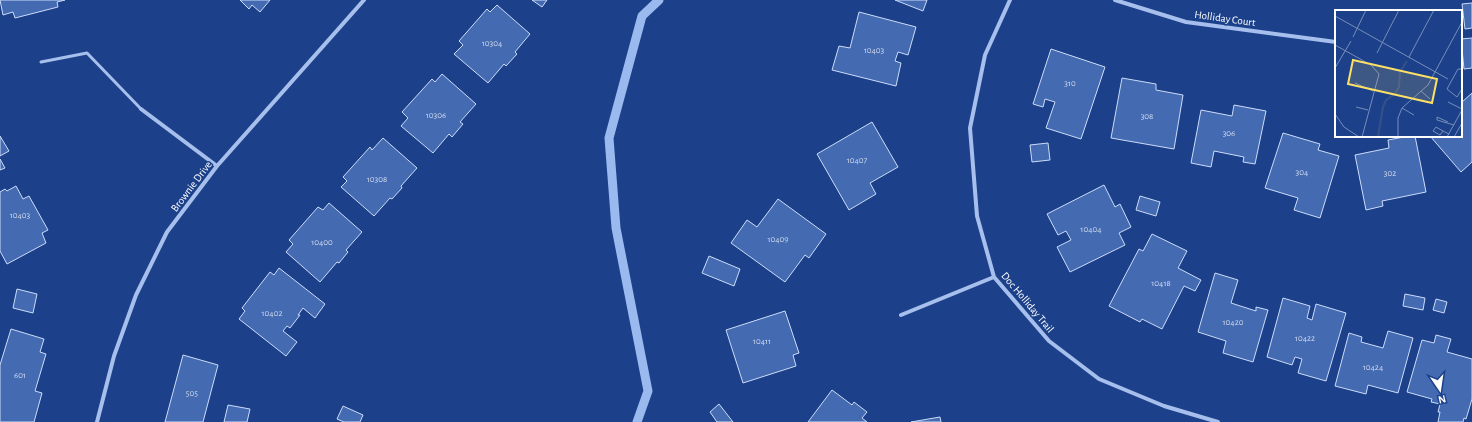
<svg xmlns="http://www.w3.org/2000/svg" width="1472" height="422" font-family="'Alegreya Sans',sans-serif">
<rect width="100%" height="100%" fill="#1c418a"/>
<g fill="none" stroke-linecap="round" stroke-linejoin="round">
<path stroke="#9ab9ee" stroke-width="9" d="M637,422L648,391L616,228L609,138L642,16L659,0"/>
</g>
<path fill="#446ab2" stroke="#ccdcf9" d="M0,0H65L57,2L58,7L15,18L13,12L3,15Z
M240,0H270L260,12L252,5L249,9Z
M532,0H547L542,7Z
M895,0H927L923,11Z
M1472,3V28L1465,29L1462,4Z
M497,5L530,34L515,52L517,54L506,66L504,64L488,83L454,54L463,45L459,41L487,9L490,12Z
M859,12L916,27L908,55L898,52L895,61L901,63L896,86L832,70L839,46L850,48Z
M1472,38V68L1464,69L1461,39Z
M1051,49L1105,67L1081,139L1046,128L1055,102L1045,99L1043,107L1033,104Z
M442,74L476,104L460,122L463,124L452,137L449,134L433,153L401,126L408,118L402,112L432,79L435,82Z
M1122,78L1156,84V90L1183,95L1174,149L1111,138Z
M1472,93V162L1461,172L1430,136H1461V103Z
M1234,105L1266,111L1255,164L1243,162L1244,157L1214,151L1211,167L1191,163L1201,110L1232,116Z
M872,122L898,167L870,183L876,194L849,210L817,154Z
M1283,133L1320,144L1318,150L1339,156L1320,218L1294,210L1298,198L1265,188Z
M0,136L9,151L0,156Z
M1409,136H1415L1426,192L1382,201L1383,206L1366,210L1355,155L1389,148L1388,140Z
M383,138L417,168L401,186L402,188L392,199L390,198L374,216L341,187L347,181L343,177L370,147L372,150Z
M1048,143L1050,160L1032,162L1030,145Z
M0,159L5,168L0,170Z
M1104,185L1115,207L1120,204L1131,227L1119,233L1125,245L1070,272L1057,247L1071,240L1066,231L1058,235L1047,214Z
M16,186L23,199L29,196L48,230L42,233L46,243L7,264L0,251V192L5,189L7,191Z
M1140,196L1160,202L1156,216L1136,210Z
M778,199L826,234L809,258L805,255L785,282L731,243L747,220L757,227Z
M329,203L362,232L346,250L348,252L339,263L337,262L320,282L286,252L293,244L289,240L318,207L323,210Z
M1152,234L1187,251L1178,268L1201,280L1195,291L1184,286L1162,329L1142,319L1140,322L1109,306L1139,249L1143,251Z
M709,256L740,269L734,286L702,273Z
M279,268L325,304L315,318L303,308L298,315H300L290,328L287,326L283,331L297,342L286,356L239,319L245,311L242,308L270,272L274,275Z
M1215,273L1238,280L1231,303L1256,311V307L1268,310L1253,362L1223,353L1226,341L1198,332Z
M17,289L37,294L33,313L13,308Z
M1405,294L1425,298L1423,310L1403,306Z
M1283,298L1310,306L1307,318L1312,320L1316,304L1346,313L1326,381L1298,373L1302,359L1295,357L1292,365L1267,357Z
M1436,299L1447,302L1444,313L1433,310Z
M785,311L799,353L793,355L796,366L743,383L726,330Z
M11,329L44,339L40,352L46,354L35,391L42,393L34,422H0V365Z
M1388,331L1413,338L1398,393L1368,385L1366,394L1335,386L1349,333L1362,337L1361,342L1383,348Z
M1436,335L1451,339L1447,352L1472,359V399L1466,419L1464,418L1463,422H1438L1440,412H1438L1440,404L1431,402L1432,399L1407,392L1422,340L1434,343Z
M183,355L218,365L203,422H165Z
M832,390L852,405L854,402L867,412L862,418L867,422H808Z
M719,404L733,422H717L710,412Z
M228,405L250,409L247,422H224Z
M343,406L363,415L360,422H344L337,419Z
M940,417L941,422H911Z"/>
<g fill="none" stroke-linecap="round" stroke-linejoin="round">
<path stroke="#a7bfec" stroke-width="3" d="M41,62L87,53L141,109"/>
<path stroke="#a7bfec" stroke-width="4" d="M1010,0L985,55L970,128L977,216L994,277L1049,341L1099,379L1164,406L1218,422
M1115,0L1186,22L1336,42
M141,109L217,166
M901,315L994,277
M97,422L114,356L136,295L167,232L217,166L364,0"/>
</g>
<g text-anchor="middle" stroke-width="3" stroke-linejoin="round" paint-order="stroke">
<g font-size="9" fill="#d0daec">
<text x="492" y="46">10304</text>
<text x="874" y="53">10403</text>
<text x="1070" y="86">310</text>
<text x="436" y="118">10306</text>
<text x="1147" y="119">308</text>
<text x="1229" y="136">306</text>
<text x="857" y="163">10407</text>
<text x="1302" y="175">304</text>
<text x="1390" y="176">302</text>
<text x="377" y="182">10308</text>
<text x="20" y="218">10403</text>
<text x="1091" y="232">10404</text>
<text x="778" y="242">10409</text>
<text x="322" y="245">10400</text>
<text x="1161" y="286">10418</text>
<text x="272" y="316">10402</text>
<text x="1233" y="325">10420</text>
<text x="1305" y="341">10422</text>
<text x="762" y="344">10411</text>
<text x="1373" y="370">10424</text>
<text x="20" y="378">601</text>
<text x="192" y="396">505</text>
</g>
<g font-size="11" fill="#fff" stroke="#1c418a">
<text transform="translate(1225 18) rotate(8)" y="4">Holliday Court</text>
<text transform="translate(191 186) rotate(-53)" y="4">Brownie Drive</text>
<text transform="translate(1028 302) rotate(50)" y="4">Doc Holliday Trail</text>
</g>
</g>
<g transform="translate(1335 10)">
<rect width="127" height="127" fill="#1c418a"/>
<path fill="none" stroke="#365188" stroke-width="2" d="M43,127L48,97L51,90L60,84L64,77L65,62L72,51"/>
<path fill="none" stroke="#778db9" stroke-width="1" d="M0,6L113,69M18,27L31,0M0,35L36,55L44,64L27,127M42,43L64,0M74,47L99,0M0,58L16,31M127,59H123L112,79L122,87L127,79M20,73L38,81M86,81L95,89M113,92L127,99M21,97L33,100M67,98L79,105M0,104L9,117L24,127M113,112L102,107V110L119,115M108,121L101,117L98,121L105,125L108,121L114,124M63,127V108L67,98L93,75L127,12M112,127L127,100M119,127L127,113"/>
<path fill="#fde065" fill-opacity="0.15" stroke="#fde065" stroke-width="2" d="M18,50L102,69L97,93L13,74Z"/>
<rect width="127" height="127" fill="none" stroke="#fff" stroke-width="2"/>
</g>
<g transform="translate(1440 390) rotate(167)" stroke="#1c418a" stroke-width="3" paint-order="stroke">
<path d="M0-3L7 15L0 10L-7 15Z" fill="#ffffff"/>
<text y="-6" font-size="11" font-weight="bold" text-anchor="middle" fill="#ffffff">N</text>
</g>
</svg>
